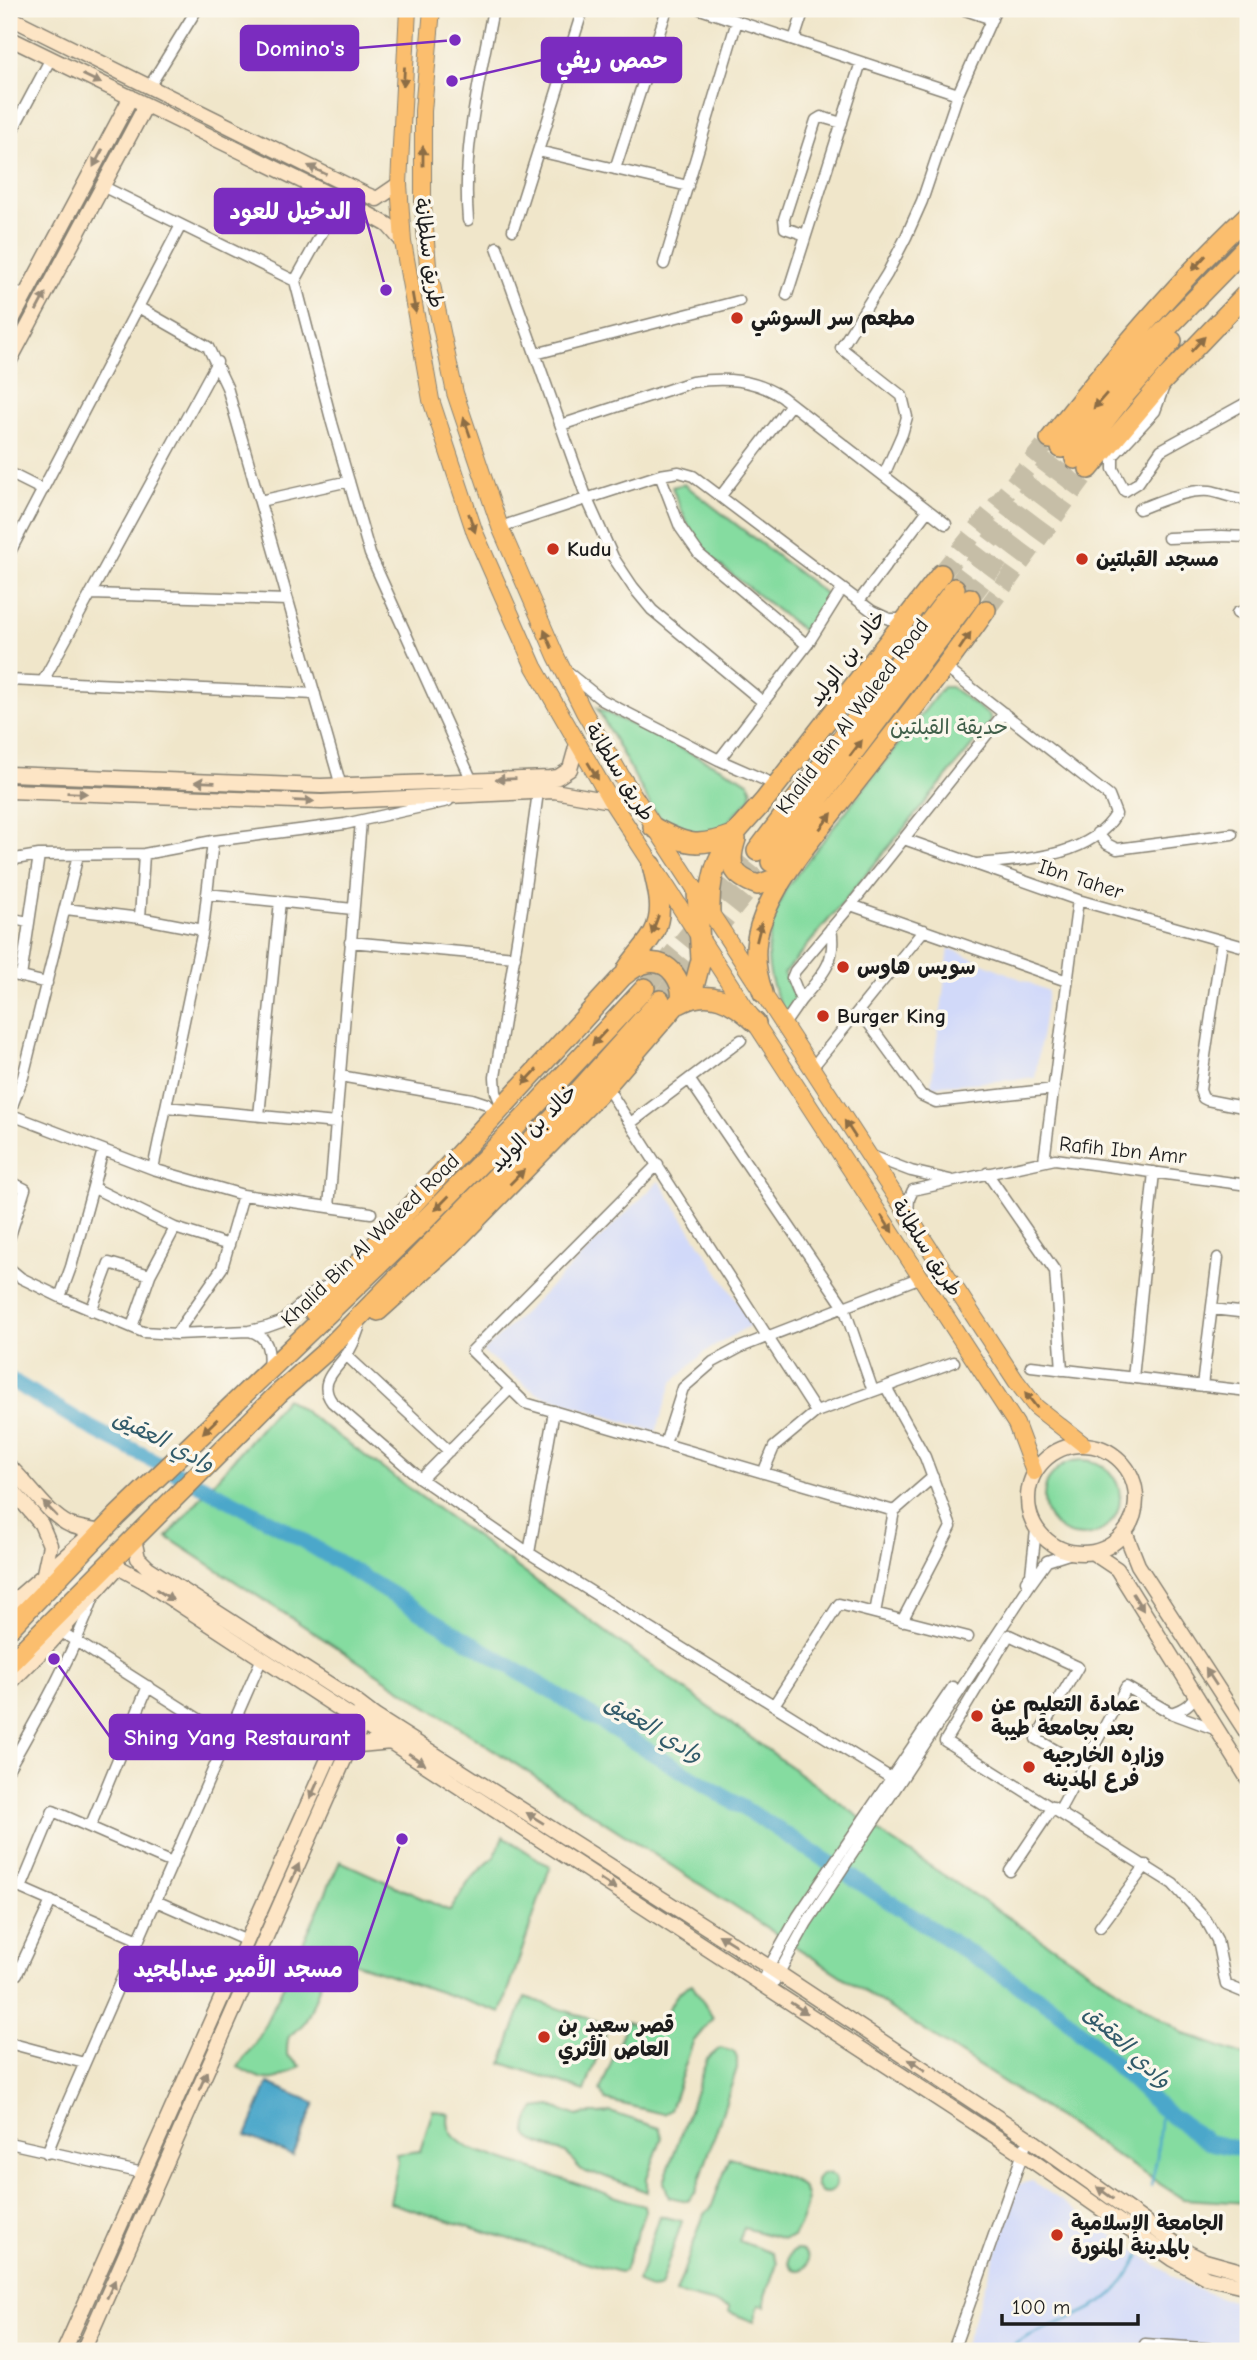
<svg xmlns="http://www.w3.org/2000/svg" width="1257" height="2360" font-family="'Comic Neue','Playpen Sans Arabic',sans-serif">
<rect width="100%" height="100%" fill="#fbf7ec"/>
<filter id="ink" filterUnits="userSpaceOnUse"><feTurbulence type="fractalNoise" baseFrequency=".0143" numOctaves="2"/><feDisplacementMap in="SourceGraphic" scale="14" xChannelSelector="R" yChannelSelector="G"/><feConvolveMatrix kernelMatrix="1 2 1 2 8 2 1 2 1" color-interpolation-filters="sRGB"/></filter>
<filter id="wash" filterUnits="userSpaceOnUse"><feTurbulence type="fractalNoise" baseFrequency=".00686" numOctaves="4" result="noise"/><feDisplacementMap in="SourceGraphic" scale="28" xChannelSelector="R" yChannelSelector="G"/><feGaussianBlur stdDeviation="1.57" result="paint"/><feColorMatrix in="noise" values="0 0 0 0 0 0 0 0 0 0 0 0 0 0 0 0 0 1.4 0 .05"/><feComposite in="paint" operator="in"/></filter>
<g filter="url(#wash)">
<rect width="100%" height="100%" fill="#f0e6ca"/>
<path fill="#d1d9f9" d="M949,948L1048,991L1035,1078L931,1086Z
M659,1181L752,1324L705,1352L672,1383L656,1432L536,1393L483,1352Z
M1032,2181L1186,2285L1224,2299L1248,2301V2351H963L1019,2184Z"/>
<path fill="#85dca0" stroke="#507c5e" stroke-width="2" d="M684,484L831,598L805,632L716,562C691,535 685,521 672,487Z
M943,687H951L990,716V724L784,974L796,1000L786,1015C760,969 764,935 786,888Z
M597,708L738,776L749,783L752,790L750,799L725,825L710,835L698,837L669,829L652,808Z
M286,1398L892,1841L1185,2034L1248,2057V2203L1183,2199L167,1537Z
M1044 1498a38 38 0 1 1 76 0a38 38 0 1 1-76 0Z
M503,1836L550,1867L501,2013L302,1945L340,1861L450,1911L470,1880L495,1856Z
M296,1959L321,1968L325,1971C320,1984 311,2014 304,2023C291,2039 287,2027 287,2055L300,2066C273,2084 266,2083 238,2067L259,2037Z
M692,1984L713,2018L693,2042L670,2110L663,2114L606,2100L600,2091L627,2022L660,2032C668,2012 671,1993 692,1984Z
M525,1997L608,2025L585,2091L502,2063Z
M720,2048L734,2052L737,2058V2068L696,2192L688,2201L669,2197L664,2182L707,2059Z
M551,2106L577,2116C590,2111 599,2117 610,2112L659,2128L662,2137L647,2178V2192C632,2186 616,2181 601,2175C595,2174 590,2175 585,2172C576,2168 573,2157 565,2153C545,2142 510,2145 535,2108Z
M433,2110L449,2114C445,2131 455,2139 469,2148L644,2206L645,2211L624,2271L619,2272L390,2203L398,2162L396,2154L420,2151Z
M730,2157L791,2179C818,2193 804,2216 793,2237L784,2239L744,2228L739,2241L772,2253L777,2263L765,2296V2306L759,2305L754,2322L729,2312V2307L676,2293L704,2214L711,2208Z
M816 2183a10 10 0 1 1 20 0a10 10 0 1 1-20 0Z
M660,2216L682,2221L660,2287C650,2291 645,2288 638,2281Z
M788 2260a10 10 0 1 1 20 0a10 10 0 1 1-20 0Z"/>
<path fill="#4ca7ca" stroke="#346273" stroke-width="2" d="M268,2083L315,2103L293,2156L246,2136Z"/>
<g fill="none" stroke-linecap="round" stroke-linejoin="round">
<path stroke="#4ca7ca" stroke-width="2.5" d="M1151,2186L1157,2157L1161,2108
M1005,2351C1036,2327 1076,2321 1107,2299C1122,2289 1131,2270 1140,2255"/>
<path stroke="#4ca7ca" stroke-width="16" d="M9,1379L91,1428L279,1526L771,1825L1056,2009L1161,2108L1208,2142L1248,2151"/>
</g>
</g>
<g filter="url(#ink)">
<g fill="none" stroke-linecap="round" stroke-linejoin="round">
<path stroke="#c6bea7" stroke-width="19" stroke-dasharray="19 10" stroke-linecap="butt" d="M941,574L1050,439
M955,588L1061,448
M970,598L1075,459
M986,610L1089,469
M645,988L757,851
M660,1000L771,862"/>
<defs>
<path id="street" d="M700,9L958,94
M962,9L992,19
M794,40L804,9
M149,87L197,9
M9,137L51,58
M538,151L688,186
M615,169L667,9
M102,186L295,281
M340,200L295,281L332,423L370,554L472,781
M468,220C462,148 480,79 493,9
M513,230L583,9
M806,235L785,228L784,219L816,120L821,117L842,123
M497,247L587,499L613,557L633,587L652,610L763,702
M664,264L737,21
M9,289L25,296
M787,295L861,62
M138,307L208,347L227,387L341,786
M535,354L739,301
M1164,386L1155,411L1113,456V469L1125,491L1138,483L1161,450L1248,402
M561,425L692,382C725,377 754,379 782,397L946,524
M9,473L43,490
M660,475L680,527L699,554L807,645
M884,475L902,434L907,417L902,396L841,348L887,274L906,237L922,201L958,94L996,9
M720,497L791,404
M260,501L349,481
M1139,509C1161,501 1186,489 1210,491C1223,493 1234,500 1248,499
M500,527L660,475L679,472L693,476L872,611L889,619H905
M1168,538L1222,536L1248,537
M9,554L181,225
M91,594L288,600
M859,601L928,510
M1237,613L1248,609
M946,668L1109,796L1116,814C1091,858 1021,860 977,864
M567,672L602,700L719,760L776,785
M9,680L315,694
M43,681L217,362
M719,760L807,645L842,589
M1097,833L1107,844L1117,849L1232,834
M904,839L1078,900L1248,948
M9,860L39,855L144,854L213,841
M207,894L353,909
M851,905L1067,981
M66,909L140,918L203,930L213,841L345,824L448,801
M9,918L28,922
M140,918L144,854
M1222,941L1200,1090L1203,1098L1207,1100L1248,1108
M350,942L515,957
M9,974L47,983
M21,977L39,855
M801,1000C822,975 837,963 831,928
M859,1010L921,1095L936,1102L1054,1089
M783,1026L801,1000L792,978L795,971L851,905L1004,713
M811,1069L924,930
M340,1076L472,1099L487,1104L497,1113
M689,1079L844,1307L873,1391
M606,1086L816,1412
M166,1107L336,1123
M502,1107L496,1092L495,1077L522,909L538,792
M9,1114L153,1169L243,1195L222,1268L176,1334
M9,1114L23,1077L78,855
M259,1116L280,901
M632,1122L741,1040
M869,1155L911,1171L950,1180
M1044,1161L1078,900
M658,1164L472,1351L525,1403L894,1511
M153,1169L203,930
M987,1173L1055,1271L1062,1370
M9,1181L25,1189L9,1239
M94,1188L175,1228L229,1245
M243,1195L371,1213
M329,1207L361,821
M908,1213L909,1199L913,1190L1055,1159L1248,1185
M9,1268L21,1278L60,1297L143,1332L176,1334L249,1331L267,1327L281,1322L312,1294L336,1281
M60,1297L71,1267L103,1150
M1212,1309L1248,1313
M91,1311L109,1263L150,1275
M132,1327L150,1275L175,1228
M359,1328C356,1337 353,1346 347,1354C336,1370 317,1382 332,1402L421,1479L529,1553L891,1778
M249,1331C269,1336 270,1351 268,1369
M346,1355L449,1451
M1031,1366L1248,1391
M1133,1378L1154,1172
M1202,1386L1218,1258
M886,1387L925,1457L951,1527L902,1621
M665,1444L683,1388L713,1362L741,1347L921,1277
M763,1473L774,1447L816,1412L954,1362
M421,1479L511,1388
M529,1553L554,1411
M1026,1581L1031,1574L1036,1530
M875,1613L894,1511L933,1477
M60,1631L227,1737
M774,1705L839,1604L968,1637
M1171,1713C1183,1709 1191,1705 1196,1693
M1083,1766L1036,1739L1078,1667L1009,1635L945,1741L1173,1884L1206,1920L1217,1940L1226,1985L1248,1994
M9,1768C40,1713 71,1659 93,1599
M1059,1811L1126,1687L1171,1713L1217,1730
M90,1827L148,1686
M1010,1871L1053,1807
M9,1883L139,1940
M21,1888L53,1811L172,1863
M156,1901L247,1941
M1100,1927L1146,1865
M9,1980L17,1974L51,1901
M763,1984L769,1967L798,1916L953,1687
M770,1989L806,1924L1029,1586L1047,1561L1072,1553
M9,2043L84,2063
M9,2143L143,2173
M47,2153L66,2106L262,1658
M953,2351L1025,2147
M1145,2351V2344L1245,2351"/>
<path id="secondary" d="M9,17L365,194L377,199L399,184
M9,38L361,210L388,225L403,242
M9,326L131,97
M9,362L146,105
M9,774L321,786L550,778L558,777L570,769L577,744
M9,791L322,802L554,791L611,801
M1028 1499a54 54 0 1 1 108 0a54 54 0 1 1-108 0Z
M9,1466C27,1482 49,1516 70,1525C80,1529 92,1530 103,1532
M9,1486L41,1524L50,1545L44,1573
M1125,1532L1138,1565L1248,1735
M134,1539L138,1558L148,1568L355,1701L376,1717L769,1967L1030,2139L1187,2252L1205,2261L1248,2273
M1093,1553L1117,1569L1248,1779
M104,1568L118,1567L142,1580L1021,2153L1173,2259L1206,2277L1248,2287
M9,1605L84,1540
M9,1684L50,1643L118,1567
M348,1751L359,1745L391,1742
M64,2351L336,1741L353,1718L366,1710L363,1724L348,1751L83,2351"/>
<path id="primary" d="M408,9L399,184L403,242L431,400L475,533L534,667L611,801L1016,1424L1034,1472
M432,9L423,111V205L428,266L455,393L500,527L556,656L584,712L622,777L1016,1381L1036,1407L1083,1444"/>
<path id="highway" d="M1050,439C1112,360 1175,284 1248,215
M1061,448L1135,361L1248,245
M1075,459L1125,395L1172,341
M1089,469L1164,380L1248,292
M653,827C686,845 698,848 733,835
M736,839C728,864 731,876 758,885L784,875
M757,851L955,588
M771,862L970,598
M710,913C708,856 729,841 764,801L941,574
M627,969C635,956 647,946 654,932C665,911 657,887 652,865
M763,993C755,971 753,949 760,926C776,878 811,840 841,801C890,738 940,676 986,610
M679,1004C709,987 733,1001 756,1023
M378,1311L450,1246L606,1086L695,983L701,960L697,892
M314,1312L622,977C629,971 639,964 648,963C670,959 684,983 681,1001
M9,1629L117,1516L420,1225L510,1133L645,988
M9,1664L278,1394L323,1354L566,1105L660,1000"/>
</defs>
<use href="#street" stroke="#868173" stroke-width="13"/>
<use href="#secondary" stroke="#868173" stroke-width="17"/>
<use href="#primary" stroke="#868173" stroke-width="18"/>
<use href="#highway" stroke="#868173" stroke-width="22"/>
<use href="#street" stroke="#fff" stroke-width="10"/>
<use href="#secondary" stroke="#fde5c5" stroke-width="14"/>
<use href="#primary" stroke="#fbbe6e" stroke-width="16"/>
<use href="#highway" stroke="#fbbe6e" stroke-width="19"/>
</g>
<defs><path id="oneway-solid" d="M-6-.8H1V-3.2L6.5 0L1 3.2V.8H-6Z" transform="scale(1.75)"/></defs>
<g fill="#8c6d45">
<use href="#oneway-solid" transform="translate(404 77) rotate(93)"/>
<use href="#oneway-solid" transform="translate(423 156) rotate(-90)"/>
<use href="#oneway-solid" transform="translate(1199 263) rotate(133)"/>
<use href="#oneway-solid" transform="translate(414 303) rotate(80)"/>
<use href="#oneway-solid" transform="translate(1198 344) rotate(-47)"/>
<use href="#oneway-solid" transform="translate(1100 401) rotate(131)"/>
<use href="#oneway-solid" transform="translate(467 427) rotate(-109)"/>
<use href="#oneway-solid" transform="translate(472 523) rotate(71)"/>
<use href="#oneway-solid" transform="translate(548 639) rotate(-113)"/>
<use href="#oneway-solid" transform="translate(965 641) rotate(-56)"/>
<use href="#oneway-solid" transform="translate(856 748) rotate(-53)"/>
<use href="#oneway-solid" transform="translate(593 771) rotate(59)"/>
<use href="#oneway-solid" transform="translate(826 821) rotate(-52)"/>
<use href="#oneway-solid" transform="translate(655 925) rotate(110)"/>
<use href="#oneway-solid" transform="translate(759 932) rotate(-76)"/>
<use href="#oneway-solid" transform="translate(599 1038) rotate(133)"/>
<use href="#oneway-solid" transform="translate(530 1077) rotate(133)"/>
<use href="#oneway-solid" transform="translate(850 1129) rotate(-123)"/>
<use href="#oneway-solid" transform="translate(517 1177) rotate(-45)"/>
<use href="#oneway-solid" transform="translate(442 1203) rotate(134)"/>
<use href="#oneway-solid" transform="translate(887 1224) rotate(57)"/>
<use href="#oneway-solid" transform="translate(1031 1400) rotate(-128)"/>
<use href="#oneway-solid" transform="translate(210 1426) rotate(136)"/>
</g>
<g fill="#988b79">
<use href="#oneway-solid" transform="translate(92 79) rotate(26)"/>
<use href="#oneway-solid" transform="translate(98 158) rotate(118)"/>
<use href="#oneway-solid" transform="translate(317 170) rotate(-154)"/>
<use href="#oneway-solid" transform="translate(41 302) rotate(-62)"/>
<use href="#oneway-solid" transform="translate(506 779) rotate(178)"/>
<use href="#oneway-solid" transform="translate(205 782) rotate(-178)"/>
<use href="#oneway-solid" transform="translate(77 793) rotate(2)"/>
<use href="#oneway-solid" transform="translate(304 801) rotate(2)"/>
<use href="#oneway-solid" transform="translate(50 1509) rotate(-134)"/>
<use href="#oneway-solid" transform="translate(165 1595) rotate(33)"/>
<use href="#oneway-solid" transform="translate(1138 1602) rotate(58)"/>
<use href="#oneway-solid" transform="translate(1211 1677) rotate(-123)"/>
<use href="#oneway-solid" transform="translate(417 1759) rotate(33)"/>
<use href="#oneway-solid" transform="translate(314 1790) rotate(114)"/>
<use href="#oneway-solid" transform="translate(535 1818) rotate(-148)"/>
<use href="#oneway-solid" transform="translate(295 1873) rotate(-66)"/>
<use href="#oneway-solid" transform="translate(608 1884) rotate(33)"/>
<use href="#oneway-solid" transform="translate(727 1940) rotate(-148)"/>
<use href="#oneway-solid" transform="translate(799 2008) rotate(33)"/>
<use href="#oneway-solid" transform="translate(917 2065) rotate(-147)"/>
<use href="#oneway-solid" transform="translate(203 2081) rotate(-66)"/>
<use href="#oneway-solid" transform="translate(1105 2193) rotate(-144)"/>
<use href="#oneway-solid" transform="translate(111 2289) rotate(-66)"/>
</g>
</g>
<g fill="#c8321e" stroke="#fbf7ec" stroke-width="2.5">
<circle cx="737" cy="318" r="7"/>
<circle cx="553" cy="549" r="7"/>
<circle cx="1082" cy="559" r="7"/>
<circle cx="843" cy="967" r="7"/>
<circle cx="823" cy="1016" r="7"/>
<circle cx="977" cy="1716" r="7"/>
<circle cx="1029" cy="1767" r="7"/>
<circle cx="544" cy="2037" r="7"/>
<circle cx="1057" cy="2235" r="7"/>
</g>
<g text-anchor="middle" stroke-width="7" stroke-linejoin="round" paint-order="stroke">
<g font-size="21" fill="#1c1c1c" stroke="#fbf7ec">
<text transform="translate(429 253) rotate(82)" y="7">طريق سلطانة</text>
<text transform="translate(847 658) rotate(-53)" y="7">خالد بن الوليد</text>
<text transform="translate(852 716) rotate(-53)" y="7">Khalid Bin Al Waleed Road</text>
<text transform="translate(620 772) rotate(58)" y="7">طريق سلطانة</text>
<text transform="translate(1081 879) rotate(18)" y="7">Ibn Taher</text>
<text transform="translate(533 1128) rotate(-45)" y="7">خالد بن الوليد</text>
<text transform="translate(1123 1150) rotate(6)" y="7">Rafih Ibn Amr</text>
<text transform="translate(370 1240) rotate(-44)" y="7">Khalid Bin Al Waleed Road</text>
<text transform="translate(927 1248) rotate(57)" y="7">طريق سلطانة</text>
</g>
<g font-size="21" font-weight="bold" fill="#1c1c1c" stroke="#fbf7ec" text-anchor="start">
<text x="751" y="325">مطعم سر السوشي</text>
<text x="567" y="556">Kudu</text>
<text x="1096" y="566">مسجد القبلتين</text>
<text x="857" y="974">سويس هاوس</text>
<text x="837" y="1023">Burger King</text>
<text x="991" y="1711">عمادة التعليم عن<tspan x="991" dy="24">بعد بجامعة طيبة</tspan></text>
<text x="1043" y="1762">وزاره الخارجيه<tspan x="1043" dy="24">فرع المدينه</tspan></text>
<text x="558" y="2032">قصر سعيد بن<tspan x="558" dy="24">العاص الأثري</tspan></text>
<text x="1071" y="2230">الجامعة الإسلامية<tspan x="1071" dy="24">بالمدينة المنورة</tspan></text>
</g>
<g font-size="21" fill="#415f4a" stroke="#fbf7ec">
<text x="949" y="734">حدیقة القبلتین</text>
</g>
<g font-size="23" font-style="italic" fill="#325b6a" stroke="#fbf7ec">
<text transform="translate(164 1440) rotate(27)" y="8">وادي العقيق</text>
<text transform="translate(654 1728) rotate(31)" y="8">وادي العقيق</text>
<text transform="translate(1128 2046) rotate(43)" y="8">وادي العقيق</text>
</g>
</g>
<path fill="none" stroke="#7b2cbf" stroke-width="2.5" d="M455 40L358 48M452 81L542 60M386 290L364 211M54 1659L110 1737M402 1839L357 1969"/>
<g fill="#7b2cbf" stroke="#fbf7ec" stroke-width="2.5">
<circle cx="455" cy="40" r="7"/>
<circle cx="452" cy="81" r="7"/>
<circle cx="386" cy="290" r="7"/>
<circle cx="54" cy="1659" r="7"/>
<circle cx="402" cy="1839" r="7"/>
</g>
<g fill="#7b2cbf" stroke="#7b2cbf" stroke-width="2.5">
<rect x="241" y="26" width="117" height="44" rx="7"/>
<rect x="542" y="38" width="139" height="44" rx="7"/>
<rect x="215" y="189" width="149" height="44" rx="7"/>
<rect x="110" y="1715" width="254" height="44" rx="7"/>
<rect x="120" y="1947" width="237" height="44" rx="7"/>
</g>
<g font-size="23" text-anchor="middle" font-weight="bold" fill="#fff">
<text x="300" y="56">Domino's</text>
<text x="612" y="68">حمص ريفي</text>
<text x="290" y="219">الدخيل للعود</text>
<text x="237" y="1745">Shing Yang Restaurant</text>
<text x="238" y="1977">مسجد الأمير عبدالمجيد</text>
</g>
<rect width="1257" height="2360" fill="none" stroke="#fbf7ec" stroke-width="35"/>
<path d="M1002 2314v10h136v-10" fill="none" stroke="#1c1c1c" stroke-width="3.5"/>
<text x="1012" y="2314" font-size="21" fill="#1c1c1c" stroke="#fbf7ec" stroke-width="5" paint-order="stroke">100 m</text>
</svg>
